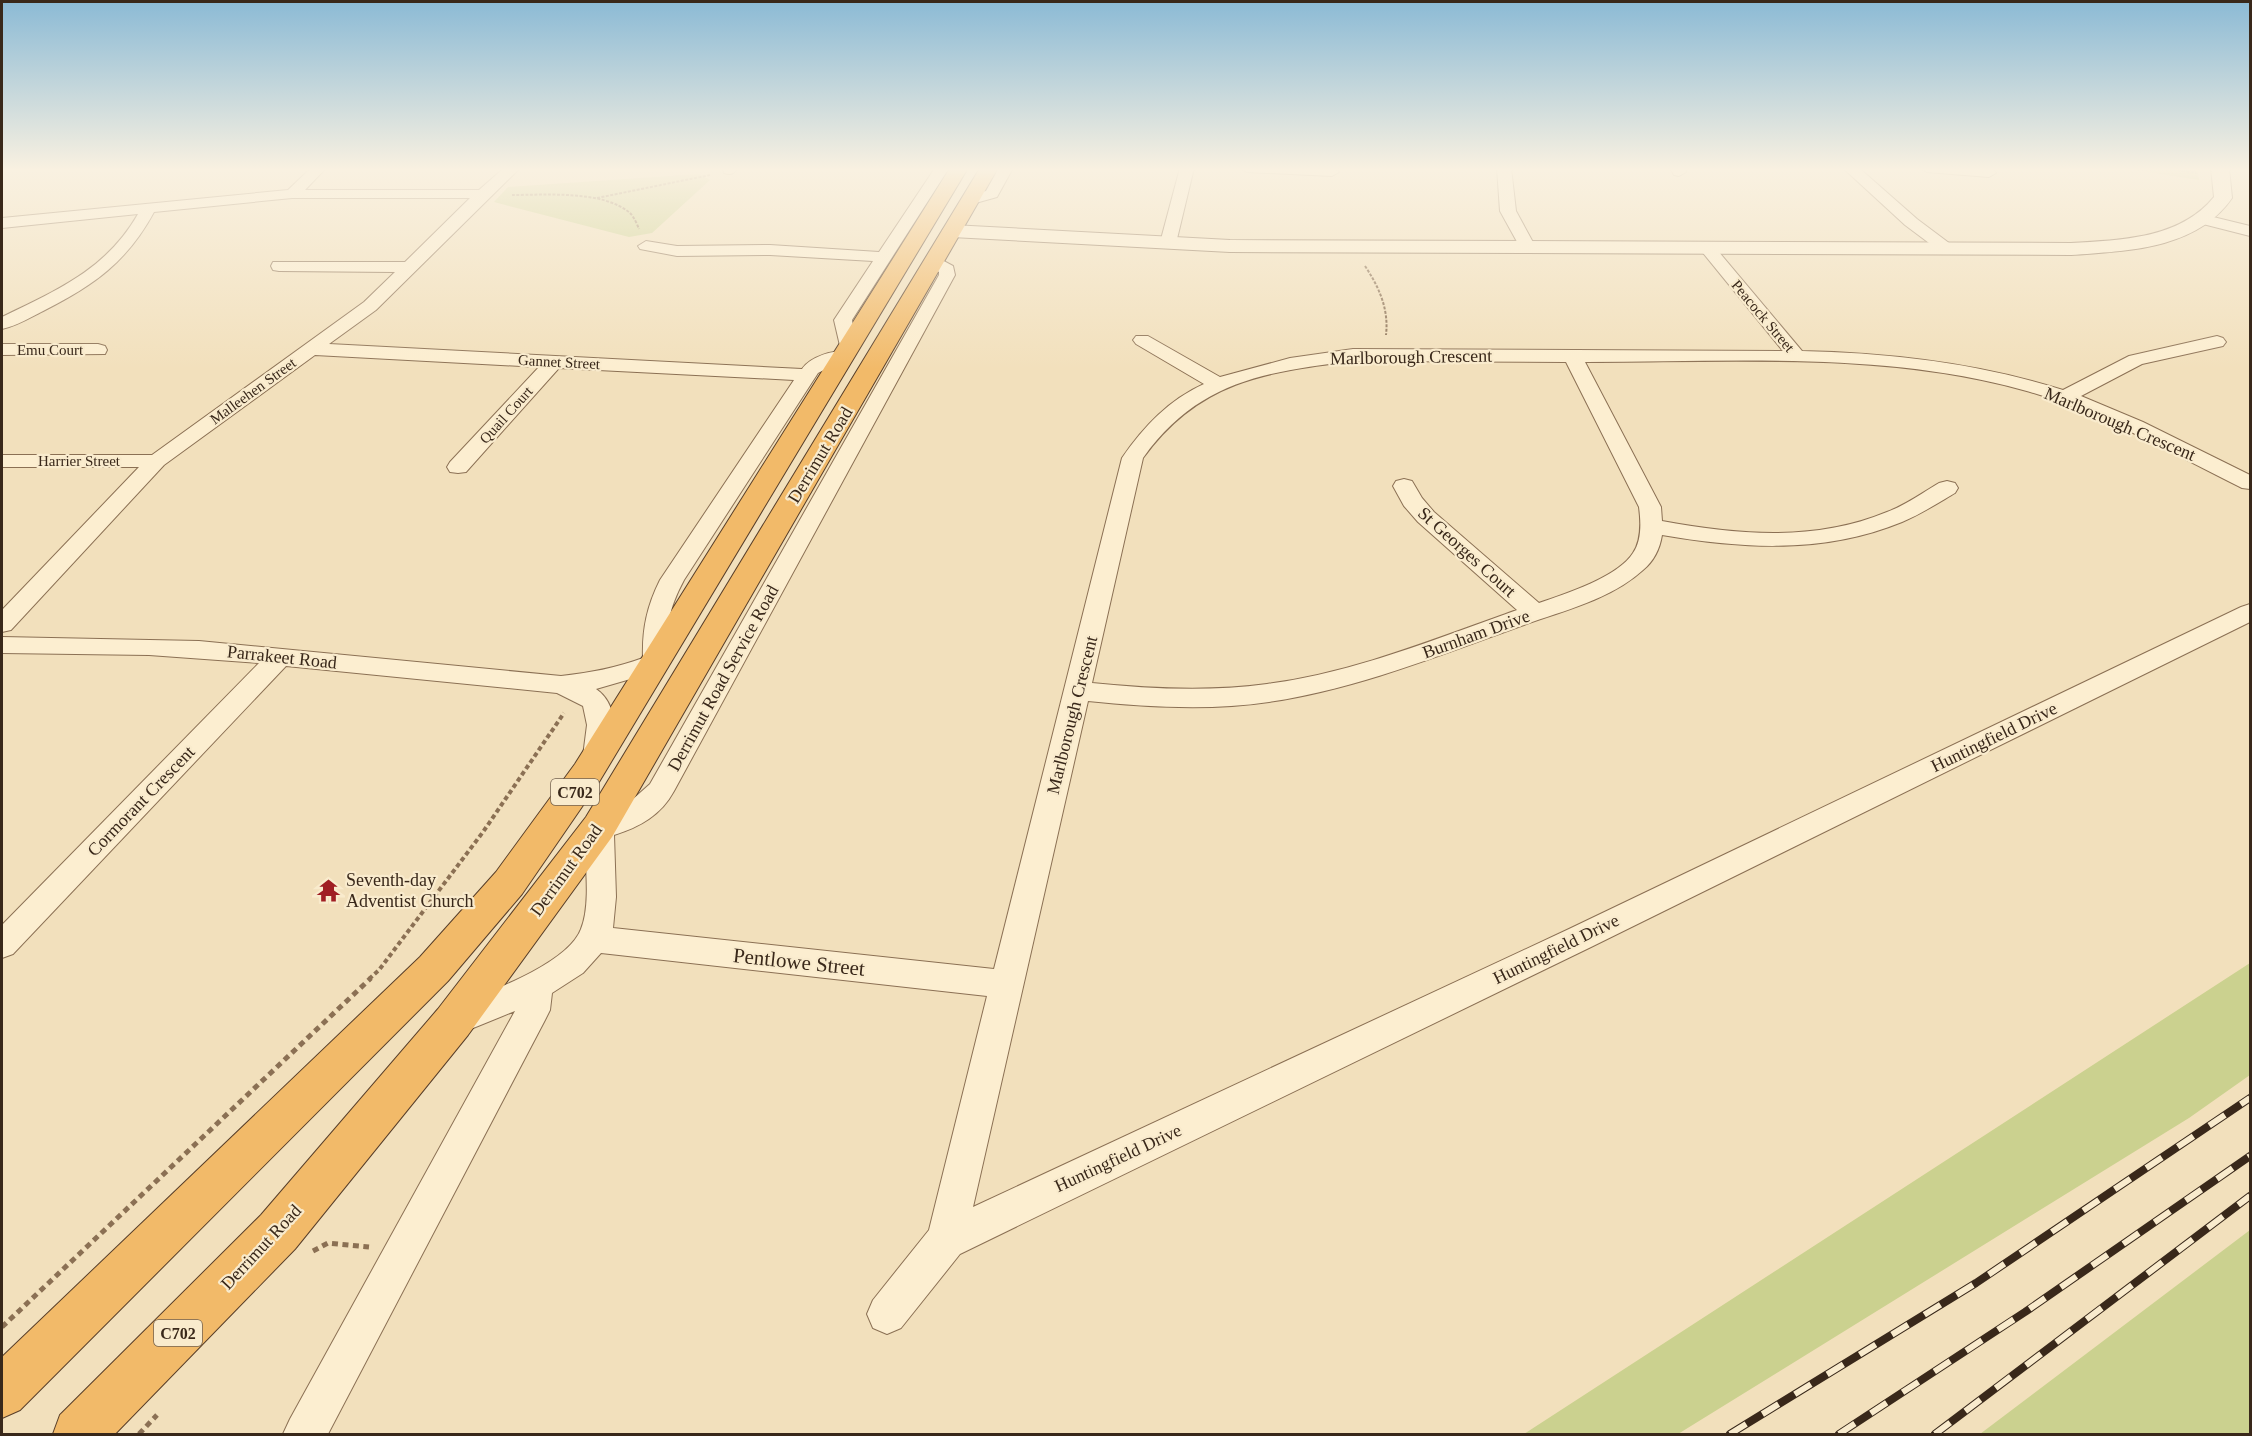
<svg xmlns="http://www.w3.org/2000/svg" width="2252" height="1436" font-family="'Times New Roman',serif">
<rect width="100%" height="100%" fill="#f2e0bc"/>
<path fill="#cbd18f" d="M2121,168H2197L2199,180Z
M699,174L710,180L652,233L629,237L494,202L508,187Z
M2250,963V1075L2189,1118L1678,1434H1524Z
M2250,1230V1434H1980Z"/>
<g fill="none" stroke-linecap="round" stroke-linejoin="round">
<defs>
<path id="minor" d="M311,168H326L305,190H479L504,168H520L376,310L329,344L802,369C810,357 834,349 849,352L851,356C845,364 828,367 818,373L684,580C677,593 671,607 669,621C667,636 673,657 665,669L596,689C618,703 619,742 607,763L597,766L587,763L583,756L587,725L583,706L557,693L286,666L13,954L2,958V925L259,663L149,655L2,653V637L199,641L561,676C589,673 616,668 643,658C642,629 647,606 660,580L794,380L559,368L466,472L458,473L450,472L447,467L450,462L539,367L315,355L164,465L11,630L2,632V610L139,467H2V455H152L364,302L395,272L279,271L273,270L271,266L273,262H405L470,198H292L154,212C127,262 94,285 45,310C31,317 17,326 2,329V317C57,290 106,270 138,214L2,228V218L288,190Z
M723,168H738C734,174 731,175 724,173Z
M935,168H949L852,320L857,346L855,350H841L834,320L873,261L770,255L677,256L640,249L638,246L646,241L677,246L770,245L879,252Z
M999,168H1013L997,197L972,204L967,202L964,199L967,196L986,191Z
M1180,168H1194L1176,243L1168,248L1160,243Z
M1240,168H1333L1339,172L1332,176L1247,172Z
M1497,168H1511L1516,211L1535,246L1533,249H1521L1500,211Z
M1670,168H1684L1686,172L1679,176L1674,175Z
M1843,168H1859L1917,219L1953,246L1955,249L1953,252H1941L1905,225Z
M1920,168L1994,170L1996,173L1989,177L1927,172Z
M2205,215L2250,226V236L2199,223L2197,220L2199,217Z
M1707,243L1713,245L1802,351C1891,353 1978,363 2063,390L2129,356L2217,336L2223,338L2226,342L2223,346L2142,364L2081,396L2143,422L2250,475V489L2242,488C2171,453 2100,411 2023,390C1883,351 1729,362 1585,362L1661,507L1662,521C1738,535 1815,542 1887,512C1906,505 1922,493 1939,483L1947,481L1955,483L1958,488L1955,493C1938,503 1921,514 1902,522C1824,554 1744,549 1662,535C1660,548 1654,561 1643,570C1610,600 1562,611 1521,626C1438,656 1356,689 1269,702C1209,711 1148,707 1088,701L973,1207L1569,929L2241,607L2250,604V622L1591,947L960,1254L901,1328L887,1334L873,1328L867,1314L873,1300L929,1230L987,996L601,953L583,973L552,993L550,1010L545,1020L328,1434H283L290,1419L515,1011L456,1035L444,1030L439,1020L444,1010C480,995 567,966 581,929C592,902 584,856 584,827L589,819L623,808L650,784L939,275V272L926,263L928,259H940L953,266L955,275L674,791C661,815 640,827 614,835L616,897L613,928L994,969L1122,458C1144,426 1169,400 1204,384L1136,344L1133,340L1136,336H1148L1220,377L1290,358L1353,349L1783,351L1699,248ZM1353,361L1566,362L1639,507C1641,522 1642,540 1633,553C1618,577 1565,594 1539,603L1434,512L1422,498L1412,481L1404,479L1396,481L1393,486L1404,506L1418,522L1517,610C1435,639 1353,673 1267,684C1209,692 1150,689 1092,683L1143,458C1198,381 1265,372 1353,361Z
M98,344L105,346L107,350L105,354L2,355V344Z"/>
<path id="tertiary" d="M2211,168H2229L2232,198C2197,249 2128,251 2071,255L1230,252L952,237L945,235L942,231L945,227L952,225L1230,240L2071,243C2121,240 2180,239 2214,197Z"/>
<path id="trunk" d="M950,168H968L599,782L522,894L448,981L20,1410L2,1418V1357L420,957L496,872L575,764Z
M980,168H998L612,837L468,1035L295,1249L115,1434H53L60,1415L261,1215L438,1009L586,817Z"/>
</defs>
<use href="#minor" stroke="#8b7054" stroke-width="2"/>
<use href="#tertiary" stroke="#8b7054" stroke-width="2"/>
<use href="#trunk" stroke="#583e29" stroke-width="2"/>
<path stroke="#8b7054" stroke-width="2" stroke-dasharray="3 1.5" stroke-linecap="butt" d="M2164,168L2196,173
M512,195C545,195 603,190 630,213C634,217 637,224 639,229
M597,198L710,175
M1365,266C1379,287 1389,309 1386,335"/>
<path stroke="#8b7054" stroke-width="4" stroke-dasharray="4.5 3" stroke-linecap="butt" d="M369,979L379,970L483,832L564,713"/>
<path stroke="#8b7054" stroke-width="5" stroke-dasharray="6 4.5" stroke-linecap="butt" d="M313,1251L328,1243L369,1247
M2,1327L371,978
M139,1434L157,1415"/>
<use href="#minor" fill="#fceed0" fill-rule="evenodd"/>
<use href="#tertiary" fill="#fceed0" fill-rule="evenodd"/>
<use href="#trunk" fill="#f2ba69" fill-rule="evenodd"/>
<defs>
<path id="rail" d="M1730,1434L1976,1283L2250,1098
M1839,1434L2025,1312L2250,1156
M1935,1434L2250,1196"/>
</defs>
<use href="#rail" stroke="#39281a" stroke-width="8"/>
<use href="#rail" stroke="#f9ebcd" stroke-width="6" stroke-dasharray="19" stroke-linecap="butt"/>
</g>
<linearGradient id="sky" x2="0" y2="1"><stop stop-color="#8bbad5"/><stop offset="0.46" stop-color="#f9f1e1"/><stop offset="1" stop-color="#f9f1e1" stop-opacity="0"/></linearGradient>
<rect width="2252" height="369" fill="url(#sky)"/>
<defs>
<symbol id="temple-bare" viewBox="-9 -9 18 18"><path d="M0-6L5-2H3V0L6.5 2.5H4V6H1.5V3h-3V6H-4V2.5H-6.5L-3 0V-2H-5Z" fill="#a01e23" stroke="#f9ebcd" stroke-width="2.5" paint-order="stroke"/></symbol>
</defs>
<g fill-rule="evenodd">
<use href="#temple-bare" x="312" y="874" width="33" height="33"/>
</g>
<g text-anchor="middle" stroke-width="4.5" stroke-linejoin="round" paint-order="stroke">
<g font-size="15" fill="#39281a" stroke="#f9ebcd">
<text transform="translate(1763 316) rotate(50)" y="5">Peacock Street</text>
<text x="50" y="355">Emu Court</text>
<text transform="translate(559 362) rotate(3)" y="5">Gannet Street</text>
<text transform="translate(253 391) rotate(-36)" y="5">Malleehen Street</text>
<text transform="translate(506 415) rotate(-48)" y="5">Quail Court</text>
<text x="79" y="466">Harrier Street</text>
</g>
<g fill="#f9ebcd" stroke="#736250" stroke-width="1.5">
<rect x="551" y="779" width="48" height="26" rx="4.5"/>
<rect x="154" y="1320" width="48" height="26" rx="4.5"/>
</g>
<g font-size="16" font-weight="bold" fill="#39281a">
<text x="575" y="798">C702</text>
<text x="178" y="1339">C702</text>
</g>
<g font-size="18" fill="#39281a" stroke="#f9ebcd">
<text transform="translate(1411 357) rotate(-1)" y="6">Marlborough Crescent</text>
<text transform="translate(2120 424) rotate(23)" y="6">Marlborough Crescent</text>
<text transform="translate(820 455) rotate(-59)" y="6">Derrimut Road</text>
<text transform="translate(1467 552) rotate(42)" y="6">St Georges Court</text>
<text transform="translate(1476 634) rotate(-20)" y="6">Burnham Drive</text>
<text transform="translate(282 657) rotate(6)" y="6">Parrakeet Road</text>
<text transform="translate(723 678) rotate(-61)" y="6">Derrimut Road Service Road</text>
<text transform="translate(1072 715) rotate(-76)" y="6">Marlborough Crescent</text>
<text transform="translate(1994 737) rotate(-26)" y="6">Huntingfield Drive</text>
<text transform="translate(141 801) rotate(-46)" y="6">Cormorant Crescent</text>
<text transform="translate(566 870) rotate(-54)" y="6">Derrimut Road</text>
<text transform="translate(1556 949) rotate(-26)" y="6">Huntingfield Drive</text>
<text transform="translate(1118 1158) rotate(-25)" y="6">Huntingfield Drive</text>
<text transform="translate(261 1247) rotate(-47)" y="6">Derrimut Road</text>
</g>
<g font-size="18" fill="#39281a" stroke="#f9ebcd" text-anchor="start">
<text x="346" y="886">Seventh-day<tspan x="346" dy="21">Adventist Church</tspan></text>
</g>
<g font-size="21" fill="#39281a" stroke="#f9ebcd">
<text transform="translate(799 962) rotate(6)" y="7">Pentlowe Street</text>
</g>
</g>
<rect width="2252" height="1436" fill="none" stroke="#39281a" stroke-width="6"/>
</svg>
